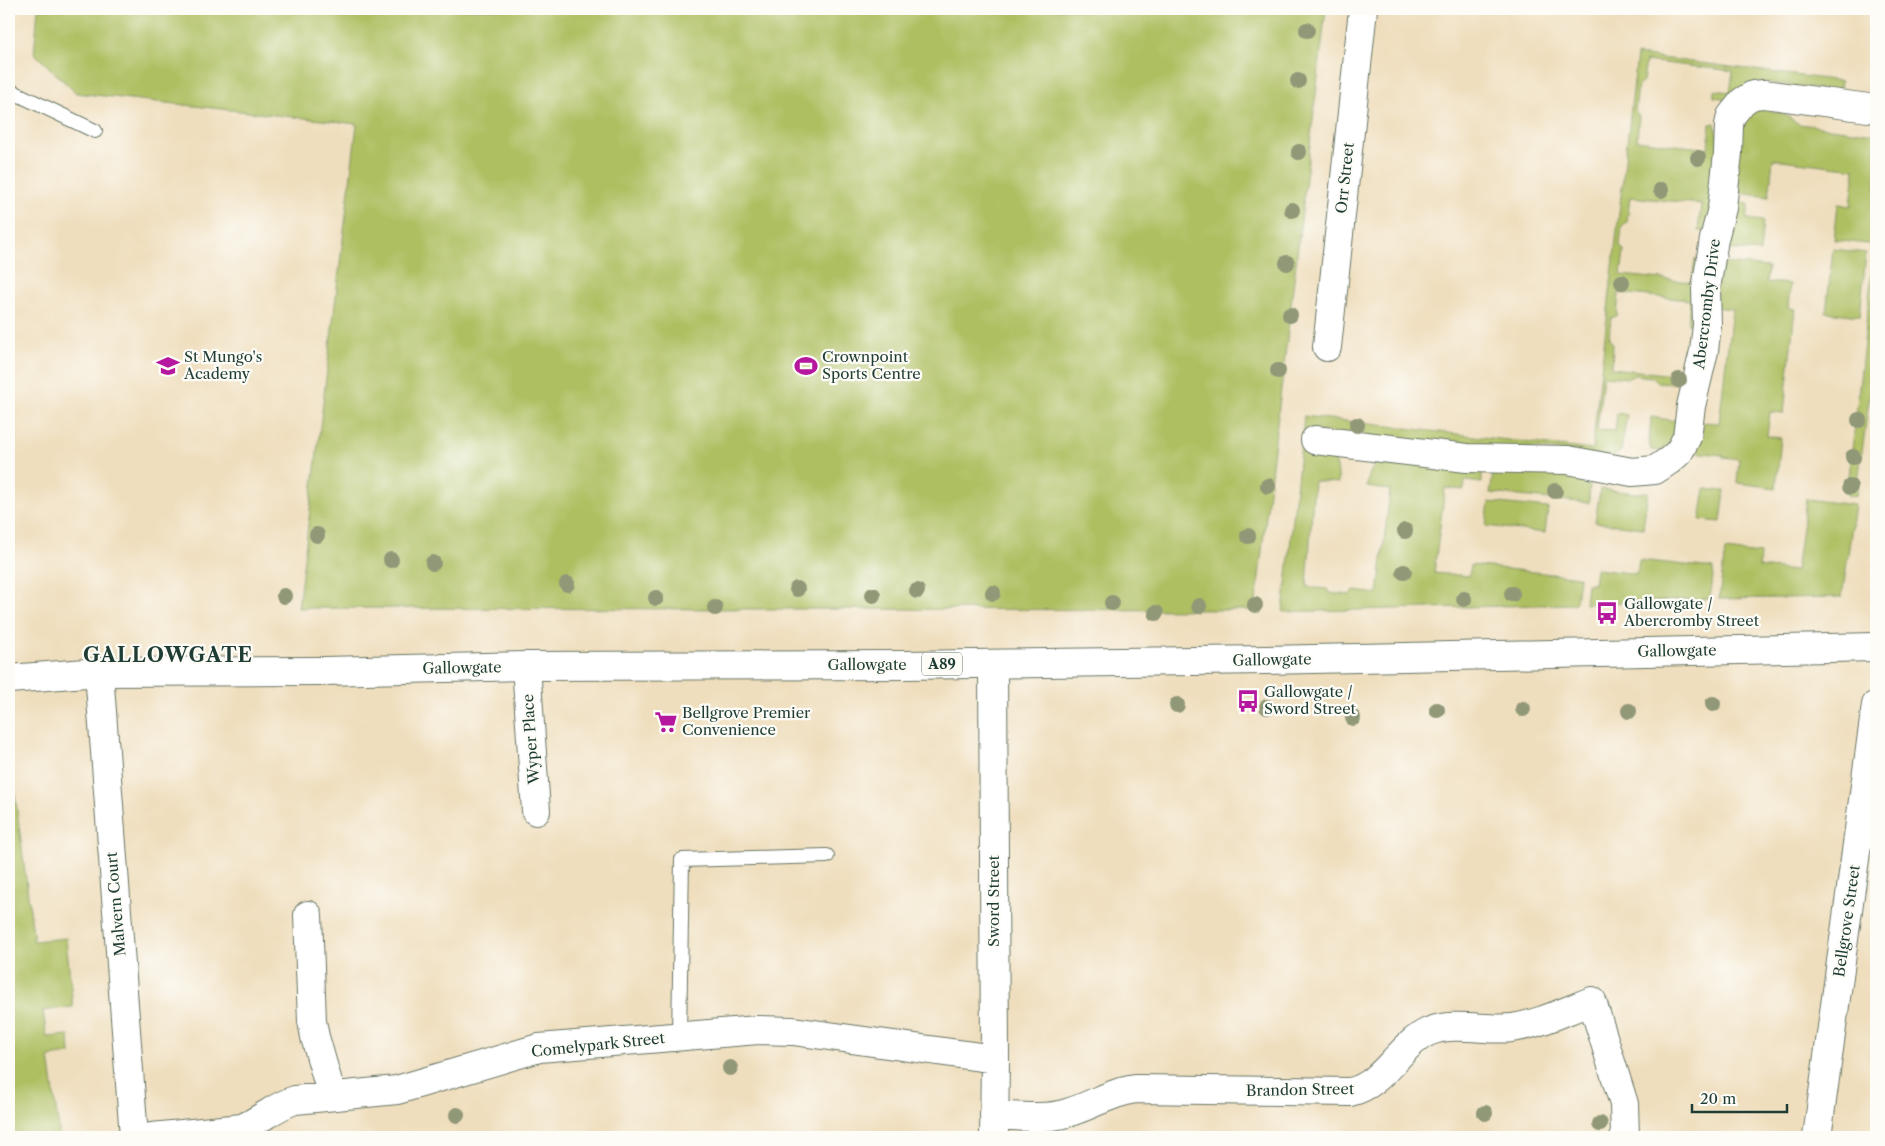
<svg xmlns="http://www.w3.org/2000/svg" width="1885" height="1146" font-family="'Libre Caslon Text',serif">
<rect width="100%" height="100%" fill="#fdfcf7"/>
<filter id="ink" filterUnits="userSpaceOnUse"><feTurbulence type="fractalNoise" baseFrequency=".02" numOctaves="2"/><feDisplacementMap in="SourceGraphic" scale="10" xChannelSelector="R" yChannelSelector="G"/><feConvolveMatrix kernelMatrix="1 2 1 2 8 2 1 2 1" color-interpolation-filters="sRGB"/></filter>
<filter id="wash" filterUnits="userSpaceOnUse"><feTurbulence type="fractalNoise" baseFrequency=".0096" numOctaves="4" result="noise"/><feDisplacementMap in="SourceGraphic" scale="20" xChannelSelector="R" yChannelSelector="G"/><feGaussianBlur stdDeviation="1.12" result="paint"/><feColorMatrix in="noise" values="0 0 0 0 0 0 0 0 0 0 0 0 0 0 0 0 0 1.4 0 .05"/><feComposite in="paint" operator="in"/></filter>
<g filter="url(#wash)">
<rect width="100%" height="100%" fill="#efdebd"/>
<path fill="#aebf62" stroke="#667e4b" d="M38,9H1326L1255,610L298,608L357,124L76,93L34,53Z
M1637,55L1841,81L1840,87L1834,91L1763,82L1746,86L1728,99L1714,97V90L1730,92L1733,71L1646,61L1643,82L1638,86L1635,111L1639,116L1637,140L1708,149L1710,124L1715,123L1720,149L1713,208L1703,231H1698L1701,204L1630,197L1627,222L1622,226L1620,246L1624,251L1621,275L1692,282L1695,259H1700L1698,275L1700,318L1697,324L1693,325L1688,324L1690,300L1619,293L1617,316L1611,318L1609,339L1613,344L1612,368L1682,376L1685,350L1690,351C1682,382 1692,430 1662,451L1651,450L1649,442L1651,417L1677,421L1681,384L1657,382L1652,377L1635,375L1629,378L1603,376L1597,430L1615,431L1617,413L1627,415L1621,451L1617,454L1606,457L1567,451L1530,448L1477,450L1309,430L1307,449C1332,453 1339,457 1338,483L1314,481L1307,587L1327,589L1330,593L1350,595L1354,591L1378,594L1390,490L1367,487C1369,467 1376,459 1396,459L1482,469V483L1465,481L1464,490L1445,488L1434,573L1469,576L1471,565L1579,577L1576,602L1574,604L1283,612L1304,416L1592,450Z
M1769,104L1772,111L1782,113L1799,124L1876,134V245L1834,240L1838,204L1851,206L1855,169L1773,159L1769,197L1732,192C1735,171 1735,127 1751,112C1756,108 1763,106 1769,104Z
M1731,202L1749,204L1747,219L1763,221L1760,252L1726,249Z
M1833,249L1866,253L1860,316L1826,312Z
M1874,253L1876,254V349L1856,496L1847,495Z
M1724,263L1768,267L1766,282L1790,284L1788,308L1795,309L1784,413L1770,412L1767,436L1781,438L1776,488L1737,483L1739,459L1723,457V455L1692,452L1698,422L1719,423L1732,309L1715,307L1717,282Z
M1494,468L1583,474L1590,481L1589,503L1490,493Z
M1600,489L1636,493L1648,492L1643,528L1595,522Z
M1705,489L1725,491L1721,522L1700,520Z
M1806,499L1855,505L1842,597L1719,599L1725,550L1760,554L1759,567L1796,571Z
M1489,502L1548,508L1545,533L1486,526Z
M1639,560L1714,568L1710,599L1585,604L1587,584H1594L1596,569L1637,574Z
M9,748L34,941L66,938L73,1007L43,1011L47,1037L69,1035L70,1054L49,1057L60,1137H9Z"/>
</g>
<g filter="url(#ink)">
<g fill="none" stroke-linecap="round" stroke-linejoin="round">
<defs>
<path id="lane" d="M9,90L95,131
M679,1036L682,860L827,856"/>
<path id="street" d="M1327,347L1363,9
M1315,440L1467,458L1568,460L1632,472L1655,470L1670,460L1679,452L1687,437L1691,406L1704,351L1707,325L1706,289L1714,239L1722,208L1728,153L1729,125L1731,116L1743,101L1753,95L1764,94L1876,109
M993,664L995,1059L994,1137
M526,666L536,811
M99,672L134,1137
M308,915L312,1021L315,1037L332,1096
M994,1115C1017,1116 1045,1120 1067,1113C1091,1106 1111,1092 1136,1089L1350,1092C1384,1085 1398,1046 1428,1032C1452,1021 1487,1031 1512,1028C1540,1024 1567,1010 1592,1001L1624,1104L1625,1137
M152,1137L242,1128C261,1120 275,1106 295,1100L397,1090L539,1048L758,1030L793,1031L995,1059"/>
<path id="secondary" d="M1817,1137L1876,705"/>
<path id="primary" d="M9,679L99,672L325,671L526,666L905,665L1266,660L1876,647"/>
</defs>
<use href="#lane" stroke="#687564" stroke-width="16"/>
<use href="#street" stroke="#687564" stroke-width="30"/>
<use href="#secondary" stroke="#687564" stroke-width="30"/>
<use href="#primary" stroke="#687564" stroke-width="30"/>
<use href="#lane" stroke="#fff" stroke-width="14"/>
<use href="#street" stroke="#fff" stroke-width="28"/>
<use href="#secondary" stroke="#fff" stroke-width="28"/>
<use href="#primary" stroke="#fff" stroke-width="28"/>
</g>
<g fill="#909878">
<circle cx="1307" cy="30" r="8"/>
<circle cx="1298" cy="81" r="8"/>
<circle cx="1299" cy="152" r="8"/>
<circle cx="1698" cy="158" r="8"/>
<circle cx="1661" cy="190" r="8"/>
<circle cx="1292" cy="210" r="8"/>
<circle cx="1287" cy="263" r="8"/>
<circle cx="1622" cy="282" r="8"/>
<circle cx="1290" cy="315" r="8"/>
<circle cx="1278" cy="371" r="8"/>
<circle cx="1679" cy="380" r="8"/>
<circle cx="1859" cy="420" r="8"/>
<circle cx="1357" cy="425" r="8"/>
<circle cx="1853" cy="457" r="8"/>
<circle cx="1268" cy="486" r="8"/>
<circle cx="1850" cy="487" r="8"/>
<circle cx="1555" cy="491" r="8"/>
<circle cx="1405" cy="531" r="8"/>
<circle cx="317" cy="535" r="8"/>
<circle cx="1248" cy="536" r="8"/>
<circle cx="391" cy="560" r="8"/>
<circle cx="433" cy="563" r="8"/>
<circle cx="1404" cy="572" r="8"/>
<circle cx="567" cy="584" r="8"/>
<circle cx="797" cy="589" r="8"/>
<circle cx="917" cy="591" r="8"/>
<circle cx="993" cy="593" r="8"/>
<circle cx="1512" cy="594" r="8"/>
<circle cx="873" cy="595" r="8"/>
<circle cx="284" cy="596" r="8"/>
<circle cx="656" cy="598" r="8"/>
<circle cx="1464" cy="599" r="8"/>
<circle cx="1112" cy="603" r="8"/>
<circle cx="1255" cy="605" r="8"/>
<circle cx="1199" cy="606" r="8"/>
<circle cx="715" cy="608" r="8"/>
<circle cx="1156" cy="613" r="8"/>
<circle cx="1713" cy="704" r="8"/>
<circle cx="1177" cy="705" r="8"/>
<circle cx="1267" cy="707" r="8"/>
<circle cx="1523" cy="709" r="8"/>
<circle cx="1437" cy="710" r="8"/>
<circle cx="1629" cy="711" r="8"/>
<circle cx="1353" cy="718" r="8"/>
<circle cx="730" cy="1068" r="8"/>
<circle cx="1485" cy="1113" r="8"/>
<circle cx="457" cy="1115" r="8"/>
<circle cx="1600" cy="1124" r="8"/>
</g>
</g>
<defs>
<symbol id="school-bare" viewBox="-9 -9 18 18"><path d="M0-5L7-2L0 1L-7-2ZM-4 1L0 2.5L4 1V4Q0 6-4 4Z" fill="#b5179e" stroke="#fdfcf7" stroke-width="2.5" paint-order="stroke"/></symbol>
<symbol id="stadium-bare" viewBox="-9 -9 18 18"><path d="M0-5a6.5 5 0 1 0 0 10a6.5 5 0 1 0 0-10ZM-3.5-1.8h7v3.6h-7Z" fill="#b5179e" stroke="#fdfcf7" stroke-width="2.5" paint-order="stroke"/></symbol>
<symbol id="bus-bare" viewBox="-9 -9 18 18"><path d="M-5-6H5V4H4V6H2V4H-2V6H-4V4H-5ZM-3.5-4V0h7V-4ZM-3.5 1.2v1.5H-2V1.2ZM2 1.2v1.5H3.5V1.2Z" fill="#b5179e" stroke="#fdfcf7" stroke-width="2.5" paint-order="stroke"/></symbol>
<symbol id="supermarket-bare" viewBox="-9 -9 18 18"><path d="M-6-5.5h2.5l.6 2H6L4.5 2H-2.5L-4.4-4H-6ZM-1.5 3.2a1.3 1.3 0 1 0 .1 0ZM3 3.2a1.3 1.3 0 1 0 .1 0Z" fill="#b5179e" stroke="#fdfcf7" stroke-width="2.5" paint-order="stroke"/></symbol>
</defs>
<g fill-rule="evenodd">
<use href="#school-bare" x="152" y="350" width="32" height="32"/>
<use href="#stadium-bare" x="790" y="350" width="32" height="32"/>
<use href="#bus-bare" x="1591" y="597" width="32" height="32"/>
<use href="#bus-bare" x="1232" y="685" width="32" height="32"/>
<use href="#supermarket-bare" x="650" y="706" width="32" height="32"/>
</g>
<g text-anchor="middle" stroke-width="4.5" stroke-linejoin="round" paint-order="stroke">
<rect fill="#fdfcf7" stroke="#62766e" stroke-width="1" x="922" y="652.5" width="40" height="23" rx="4"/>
<g font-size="14" font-weight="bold" fill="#1f3d34">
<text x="942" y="669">A89</text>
</g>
<g font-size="15" fill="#1f3d34" stroke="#fdfcf7">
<text transform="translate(1345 178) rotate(-84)" y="5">Orr Street</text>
<text transform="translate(1707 304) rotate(-83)" y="5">Abercromby Drive</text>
<text transform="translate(1677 651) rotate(-1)" y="5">Gallowgate</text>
<text transform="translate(1272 660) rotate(-1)" y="5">Gallowgate</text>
<text x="867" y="670">Gallowgate</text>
<text transform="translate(462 668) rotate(-1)" y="5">Gallowgate</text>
<text transform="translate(531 739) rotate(-94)" y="5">Wyper Place</text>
<text transform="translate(994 901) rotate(-90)" y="5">Sword Street</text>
<text transform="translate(116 904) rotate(-95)" y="5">Malvern Court</text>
<text transform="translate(1847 921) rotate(-82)" y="5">Bellgrove Street</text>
<text transform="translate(598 1045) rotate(-6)" y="5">Comelypark Street</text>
<text transform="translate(1300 1090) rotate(-1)" y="5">Brandon Street</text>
</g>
<g font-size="15" fill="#1f3d34" stroke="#fdfcf7" text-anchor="start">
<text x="184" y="362">St Mungo's<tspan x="184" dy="17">Academy</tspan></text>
<text x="822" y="362">Crownpoint<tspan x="822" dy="17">Sports Centre</tspan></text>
<text x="1624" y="609">Gallowgate /<tspan x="1624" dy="17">Abercromby Street</tspan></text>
<text x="1264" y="697">Gallowgate /<tspan x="1264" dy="17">Sword Street</tspan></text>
<text x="682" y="718">Bellgrove Premier<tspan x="682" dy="17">Convenience</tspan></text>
</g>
<g font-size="20" font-weight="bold" letter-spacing="1" fill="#1f3d34" stroke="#fdfcf7">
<text x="168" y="662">GALLOWGATE</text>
</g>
</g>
<rect width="1885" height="1146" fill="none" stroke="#fdfcf7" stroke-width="30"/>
<path d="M1692 1104v8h95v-8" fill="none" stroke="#1f3d34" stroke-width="2.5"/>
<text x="1700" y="1104" font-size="15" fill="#1f3d34" stroke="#fdfcf7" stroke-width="4" paint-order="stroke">20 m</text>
</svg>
